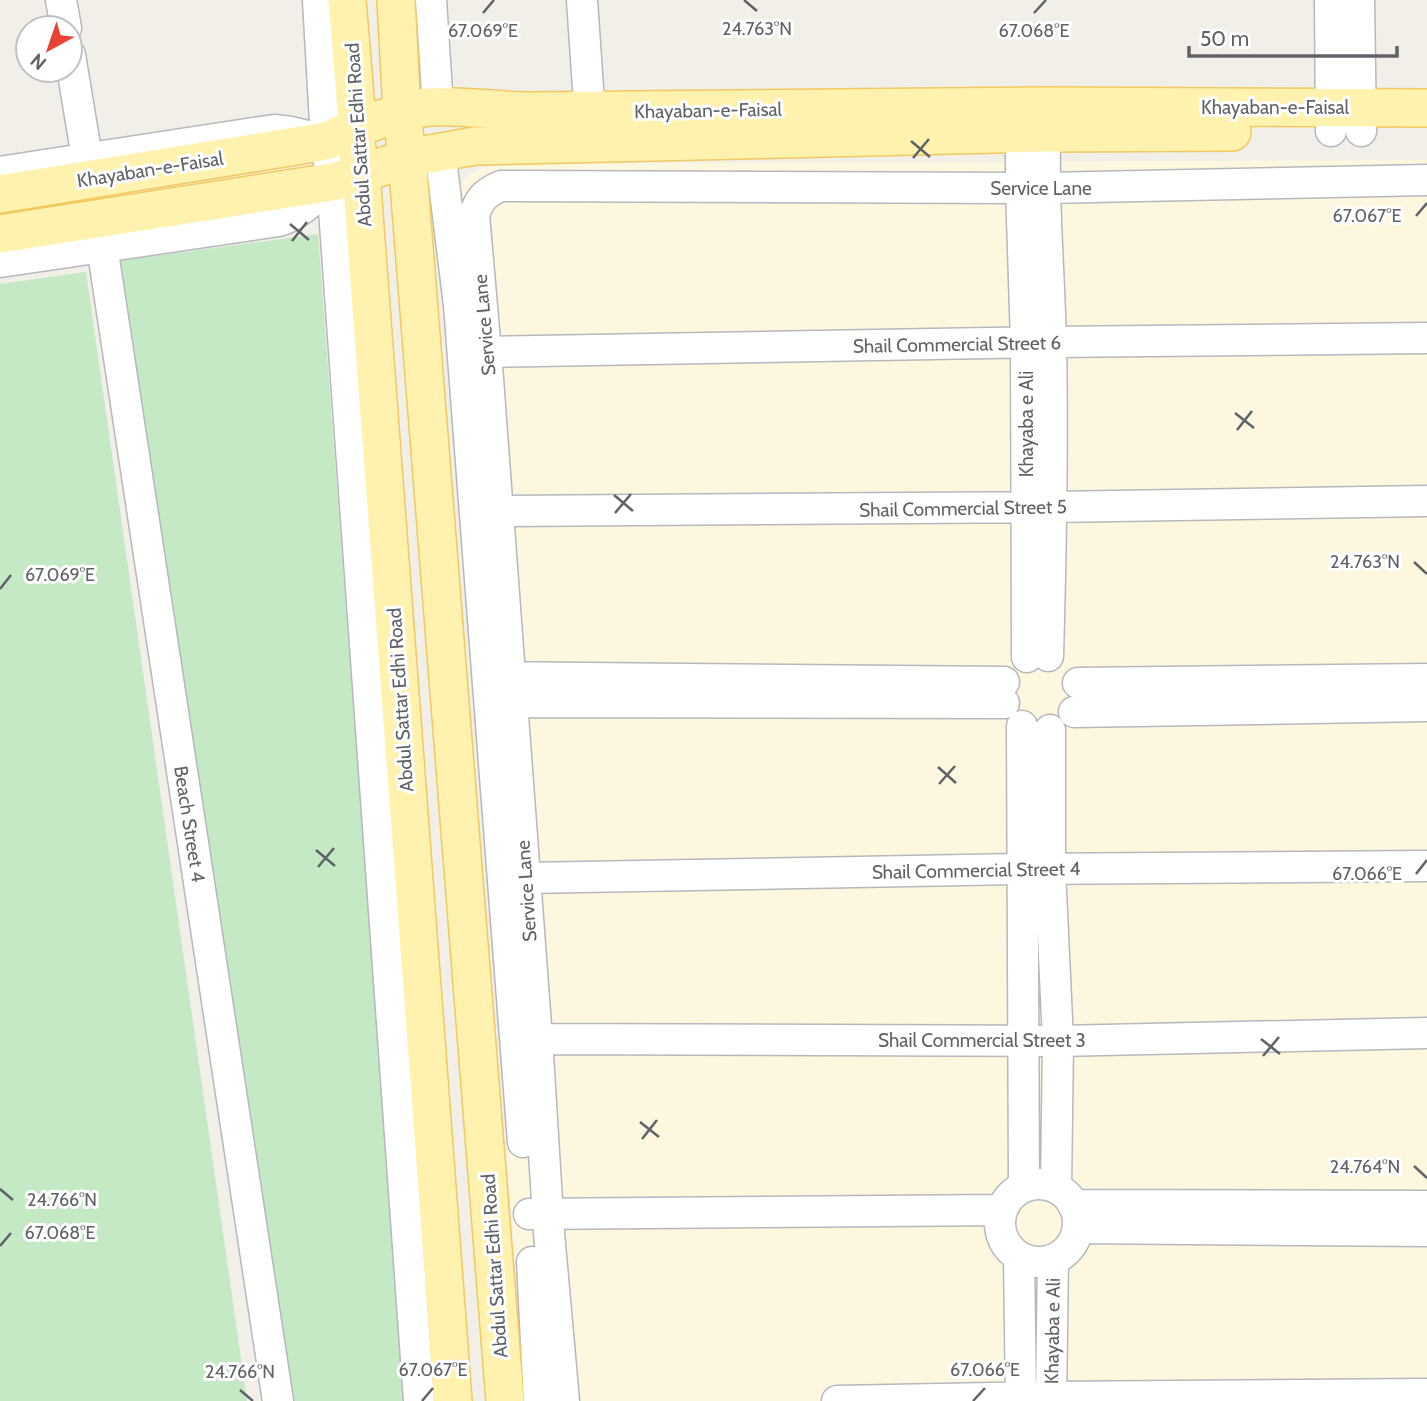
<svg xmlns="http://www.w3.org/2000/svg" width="1427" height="1401" font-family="Cabin,sans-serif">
<rect width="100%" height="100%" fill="#f1efe8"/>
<path fill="#fef7e0" d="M1427,160V1401H525L441,222L458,184L476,170L499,164Z"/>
<path fill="#c5e8c5" d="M318,234L405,1401H292L118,261Z
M86,272L247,1401H0V284Z"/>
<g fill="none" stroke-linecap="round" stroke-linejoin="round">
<defs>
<path id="minor" d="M61,0L66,28
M318,0L326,141L332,182L419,1401
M431,0L438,107
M582,0L591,132
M1330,0L1331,131
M1359,0L1361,131
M70,55L87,158
M1021,112V188L1026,342L1027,657
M1046,113C1042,189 1049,266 1051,342C1053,446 1051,551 1048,656
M440,151L459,305L523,1142
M0,172L274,130L291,132L316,138
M102,246L278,1401
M0,262L279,221C301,214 315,198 332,182
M486,352L1051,342L1427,338
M498,511L1052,507L1427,501
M491,677L1004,682
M1078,683L1427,679
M493,702L1004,703
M1074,712L1427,706
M1022,726L1024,1187
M1050,730V869L1058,1041L1056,1188
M525,878L1022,869L1427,866
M537,1039L1058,1041L1427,1033
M1000 1223a39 39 0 1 1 78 0a39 39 0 1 1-78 0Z
M1073,1205L1427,1206
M529,1214L1001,1210
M1078,1228L1427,1231
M1019,1257L1021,1401
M532,1262L539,1401
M564,1401L549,1233L537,1039L486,352L474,215C480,198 485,193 501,186L1046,188L1427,180
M837,1401L1051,1397L1427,1394
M1051,1401L1053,1260"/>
<path id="major" d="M347,0L357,121L354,129L361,174L453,1401
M396,0L402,113L407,158L505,1401
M0,194L326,141C355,129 400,109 430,107C463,105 496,111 529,111L1046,106L1427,108
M0,234L332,182L361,174L407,158L475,146L1045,133L1232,132"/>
</defs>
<use href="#minor" stroke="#b5b8bc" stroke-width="33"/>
<use href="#major" stroke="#f2c960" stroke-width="40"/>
<use href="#minor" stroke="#fff" stroke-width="30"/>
<use href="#major" stroke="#fff2af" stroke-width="37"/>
</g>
<path fill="none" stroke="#5f6368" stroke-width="2.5" d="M744,0L757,11M483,13L494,0M1034,13L1046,0M911,141L930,157M913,158L929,139M1416,216L1427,203M290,224L309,240M292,241L307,222M1235,413L1254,428M1237,430L1252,411M614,495L633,511M615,513L631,494M1414,562L1427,574M0,589L11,575M938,767L956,783M939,784L955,766M316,850L335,866M318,867L334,848M1416,874L1427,860M1261,1039L1280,1054M1263,1056L1279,1037M640,1122L659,1137M642,1139L657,1120M1414,1166L1427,1178M0,1189L13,1200M0,1246L11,1233M240,1390L253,1401M422,1401L433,1388M973,1401L985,1388"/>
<g text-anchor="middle" stroke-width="6" stroke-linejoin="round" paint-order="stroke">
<g font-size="19" fill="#5f6368" stroke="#fff">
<text x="1275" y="114">Khayaban-e-Faisal</text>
<text transform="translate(708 110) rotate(-1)" y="7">Khayaban-e-Faisal</text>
<text transform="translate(358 135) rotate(-94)" y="7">Abdul Sattar Edhi Road</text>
<text transform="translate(150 169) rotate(-9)" y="7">Khayaban-e-Faisal</text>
<text x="1041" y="195">Service Lane</text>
<text transform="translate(484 325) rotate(-95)" y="7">Service Lane</text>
<text transform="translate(957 344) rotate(-1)" y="7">Shail Commercial Street 6</text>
<text transform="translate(1026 424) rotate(-90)" y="7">Khayaba e Ali</text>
<text transform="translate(963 508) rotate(-1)" y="7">Shail Commercial Street 5</text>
<text transform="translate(400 700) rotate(-94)" y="7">Abdul Sattar Edhi Road</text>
<text transform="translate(190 824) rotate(81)" y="7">Beach Street 4</text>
<text transform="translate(976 870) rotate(-1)" y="7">Shail Commercial Street 4</text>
<text transform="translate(526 891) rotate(-94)" y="7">Service Lane</text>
<text x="982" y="1047">Shail Commercial Street 3</text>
<text transform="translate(494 1266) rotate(-94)" y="7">Abdul Sattar Edhi Road</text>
<text transform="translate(1052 1331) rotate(-89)" y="7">Khayaba e Ali</text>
</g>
</g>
<g font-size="18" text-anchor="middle" fill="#5f6368" stroke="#fff" stroke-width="6" stroke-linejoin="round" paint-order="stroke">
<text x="757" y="35">24.763°N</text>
<text x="483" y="37">67.069°E</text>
<text x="1034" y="37">67.068°E</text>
<text x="1367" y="222">67.067°E</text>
<text x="1365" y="568">24.763°N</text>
<text x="60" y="581">67.069°E</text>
<text x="1367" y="880">67.066°E</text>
<text x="1365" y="1173">24.764°N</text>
<text x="62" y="1206">24.766°N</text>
<text x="60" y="1239">67.068°E</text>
<text x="433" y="1376">67.067°E</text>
<text x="985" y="1376">67.066°E</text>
<text x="240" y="1378">24.766°N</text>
</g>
<g transform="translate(49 49) rotate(220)"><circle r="33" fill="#ffffff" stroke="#bfc1c3" stroke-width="2"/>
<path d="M0-5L12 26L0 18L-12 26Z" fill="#ea4335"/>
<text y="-10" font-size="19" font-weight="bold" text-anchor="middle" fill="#5f6368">N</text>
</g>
<path d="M1189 46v10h208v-10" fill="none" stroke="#5f6368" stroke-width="3.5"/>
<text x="1200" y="46" font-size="21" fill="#5f6368" stroke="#ffffff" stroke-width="5" paint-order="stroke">50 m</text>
</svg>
